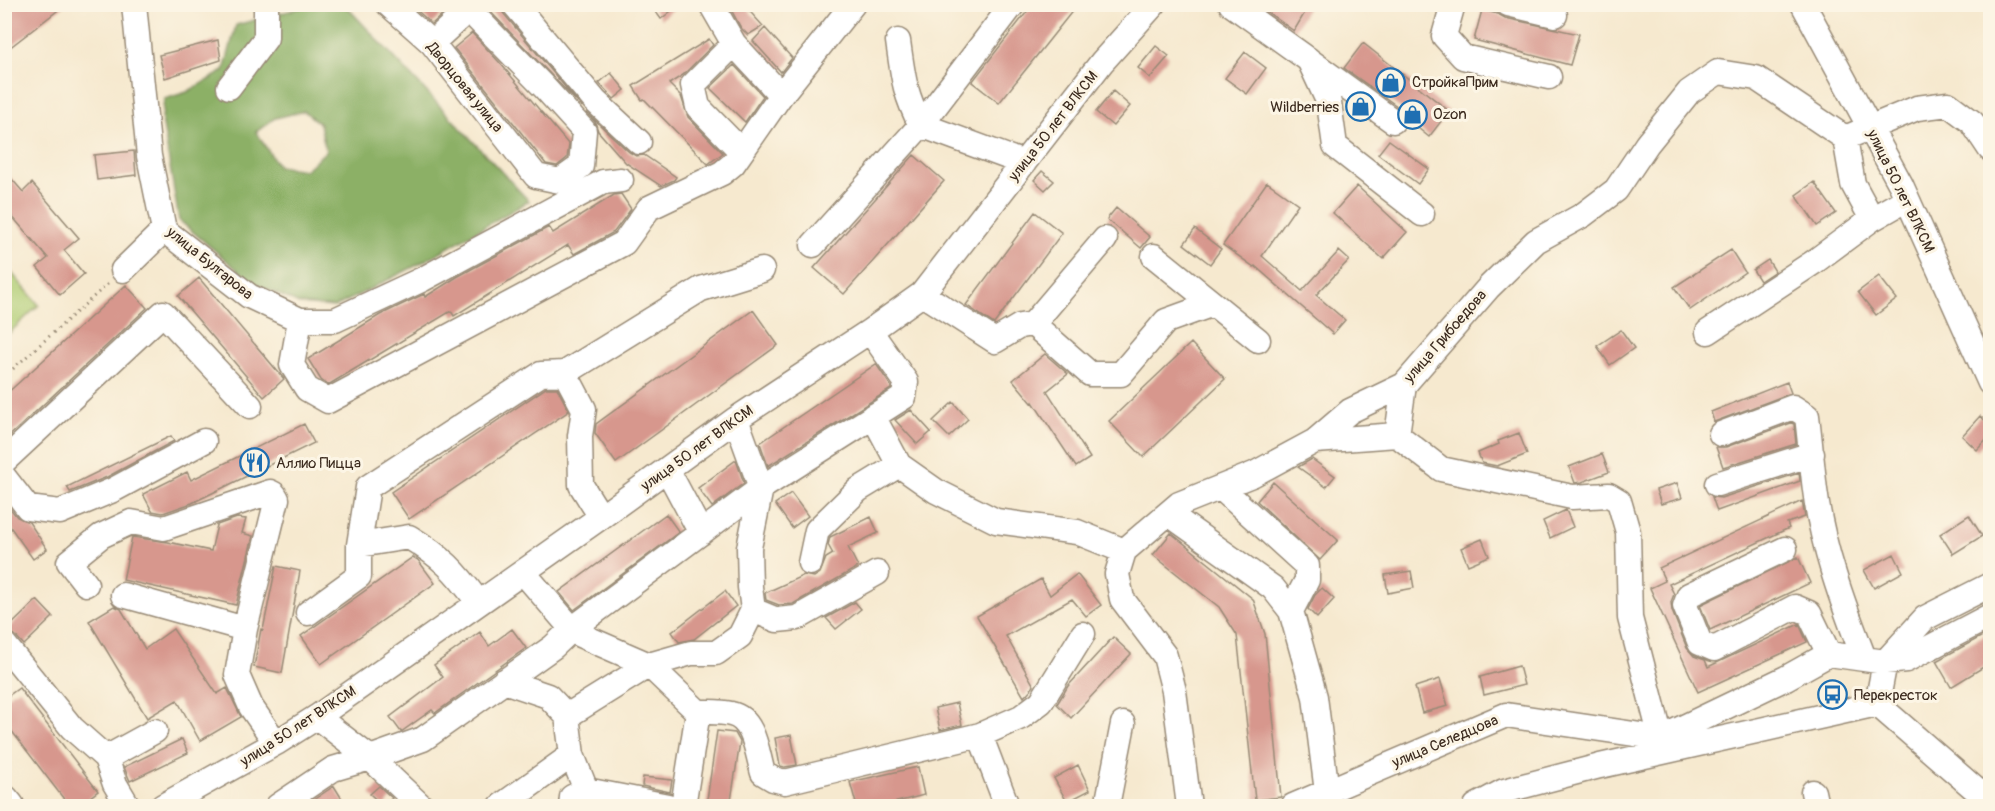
<svg xmlns="http://www.w3.org/2000/svg" width="1995" height="811" font-family="Pangolin,sans-serif">
<rect width="100%" height="100%" fill="#fcf5e5"/>
<filter id="ink" filterUnits="userSpaceOnUse"><feTurbulence type="fractalNoise" baseFrequency=".0167" numOctaves="2"/><feDisplacementMap in="SourceGraphic" scale="12" xChannelSelector="R" yChannelSelector="G"/><feConvolveMatrix kernelMatrix="1 2 1 2 8 2 1 2 1" color-interpolation-filters="sRGB"/></filter>
<filter id="wash" filterUnits="userSpaceOnUse"><feTurbulence type="fractalNoise" baseFrequency=".008" numOctaves="4" result="noise"/><feDisplacementMap in="SourceGraphic" scale="24" xChannelSelector="R" yChannelSelector="G"/><feGaussianBlur stdDeviation="1.35" result="paint"/><feColorMatrix in="noise" values="0 0 0 0 0 0 0 0 0 0 0 0 0 0 0 0 0 1.4 0 .05"/><feComposite in="paint" operator="in"/></filter>
<g filter="url(#wash)">
<rect width="100%" height="100%" fill="#f6e9cf"/>
<path fill="#b0cd74" stroke="#767c49" stroke-width="1.5" d="M4,264L39,305L5,337H4Z"/>
<path fill="#8cb066" stroke="#646d42" stroke-width="1.5" fill-rule="evenodd" d="M311,5H345L529,201L421,263L335,307L299,304L252,282L179,220L162,119L164,99L187,92L224,71L236,25ZM304,111L320,124L326,151L305,170L278,166L256,132L275,118Z"/>
<g id="blocks">
<path fill="#d7978d" d="M4,4H66L4,52Z
M410,4H449V8L432,24Z
M483,4H500L503,13L582,107Z
M650,4H680L661,19Z
M728,4H743L763,26L748,35L741,28Z
M1033,4H1078L999,103L972,82Z
M1256,4H1310L1294,31Z
M1482,10L1498,14L1505,18L1579,34L1570,65L1474,40Z
M765,28L792,58L781,72L753,41Z
M472,33L500,63L569,145L567,158L557,166L546,164L454,48Z
M709,39L713,45L683,75L669,84L681,96L688,117L723,153L708,164L644,99L642,100L633,86Z
M218,40L221,60L165,78L159,55Z
M1363,43L1449,111L1429,137L1407,119L1401,109L1344,68Z
M1156,46L1169,56L1150,78L1138,68Z
M1245,52L1266,68L1247,94L1225,78Z
M734,65L763,96L745,122L710,88Z
M611,73L625,90L614,99L599,83Z
M1113,91L1130,106L1113,126L1096,112Z
M586,112L629,152L636,156L644,155L676,177L674,180L661,186L626,163L598,131L595,122Z
M1389,140L1429,169L1418,184L1378,154Z
M134,151L136,175L97,180L94,155Z
M914,155L944,181L844,294L814,268Z
M4,170L23,192L32,183L79,238L64,250L84,274L60,295L37,267L48,258L4,207Z
M1042,171L1054,181L1045,190L1034,180Z
M1267,182L1298,204L1262,256L1302,291L1339,251L1349,260L1316,295L1345,320L1333,334L1255,266L1254,267L1223,245Z
M1814,182L1836,213L1817,226L1796,195Z
M1357,186L1407,232L1383,259L1333,213Z
M621,194L631,209L614,232L574,254L568,245L454,316L451,311L328,385L321,380L308,359L380,315L424,294L425,297L457,277L549,227L553,233L614,195Z
M1116,208L1150,237L1141,248L1107,219Z
M1035,212L1062,233L994,324L966,305Z
M1195,229L1221,249L1210,264L1184,244Z
M1731,250L1745,272L1690,310L1674,287Z
M1768,260L1775,271L1760,281L1753,270Z
M1879,276L1897,299L1876,315L1858,292Z
M199,278L284,379L264,397L178,296Z
M126,285L147,308L4,441V396Z
M753,310L778,345L616,463L595,433L596,424Z
M1621,330L1634,348L1610,365L1597,346Z
M1191,343L1225,379L1143,457L1109,421Z
M1045,354L1068,374L1047,391L1090,458L1076,467L1033,402L1032,403L1013,380Z
M876,364L891,386V389L768,466L760,443Z
M1787,382L1791,393L1714,422L1711,412Z
M546,388H557L569,411L409,519L391,492Z
M953,402L968,419L949,437L933,421Z
M911,410L931,432L917,444L895,420Z
M1980,416L1990,425V436L1977,450L1962,436Z
M1791,423L1794,424L1796,444L1723,467L1716,447H1726Z
M304,424L314,443L192,503L163,513L152,511L143,494L187,472L191,480Z
M1519,433L1527,454L1497,466L1482,463L1478,453L1499,444L1498,441Z
M171,436L174,441L107,477L70,492L67,487Z
M1602,454L1609,472L1582,482L1575,483L1569,467Z
M1312,459L1335,476L1326,487L1298,467Z
M736,460L744,483L712,507L698,488Z
M1799,473L1800,481L1717,511L1712,497L1721,498Z
M1273,482L1338,540L1320,560L1257,501Z
M1677,483L1682,498L1661,504L1656,490Z
M791,493L808,516L792,528L775,504Z
M4,501L17,517L29,522L47,549L33,559L4,518Z
M1802,501L1805,517L1787,523L1789,528L1669,584L1674,594L1671,602L1672,611L1687,648L1694,656L1705,660L1708,667L1799,624L1807,642L1698,692L1650,588L1665,581L1659,568Z
M1566,510L1573,527L1550,538L1543,521Z
M666,514L679,532L574,610L559,592Z
M1969,515L1982,536L1953,554L1940,534Z
M871,517L878,533L848,547L858,567L793,604L779,605L766,600L765,593L804,575L814,577L820,573L826,558L833,554L828,545L830,537Z
M237,518L246,519L242,533L253,536L236,605L123,580L132,537L168,542L211,551L217,525Z
M1171,533L1253,599L1265,634L1281,797L1255,800L1237,635L1219,607L1153,555Z
M1482,539L1489,556L1468,565L1461,548Z
M1894,554L1903,572L1874,588L1864,570Z
M413,557L418,560L435,583L321,664L301,636Z
M1798,557L1810,583L1710,630L1700,605Z
M276,566L300,571L282,673L254,667L261,629L263,630Z
M1411,571L1414,588L1388,593L1385,575Z
M1077,574L1101,605L1086,616L1072,599L1006,636L1034,686L1024,697L977,616L1041,579L1050,595Z
M1322,588L1334,599L1317,618L1308,609L1315,595Z
M725,591L736,606L694,639L679,642L672,632Z
M37,600L53,617L24,645L15,635L6,630Z
M855,602L861,609L836,629L826,618Z
M114,606L121,609L145,649L173,629L217,694L227,688L241,717L200,741L177,700L147,718L89,621Z
M512,629L526,648L435,713L432,710L401,732L390,717L443,677L434,665L480,632L489,646Z
M1990,632V663L1951,687L1936,661Z
M1113,637L1131,654L1071,718L1057,704L1068,686Z
M1519,666L1524,685L1484,695L1480,677Z
M1440,679L1448,706L1422,713L1415,687Z
M19,688L98,791L77,807H70L4,721V699Z
M957,703L962,725L940,730L935,708Z
M717,731L735,733L740,742L730,807H706Z
M791,735L797,765L785,767L780,766L775,738Z
M182,739L188,753L130,781L124,767Z
M1078,765L1090,790L1067,802L1054,778Z
M918,767L924,795L885,805V807H857L850,782Z
M643,777L672,780L670,792L642,786Z
M334,786L347,807H303Z
M379,786L392,798L384,807L370,794Z"/>
</g>
</g>
<g filter="url(#ink)">
<use href="#blocks" fill-opacity="0" stroke="#988a76" stroke-width="1.5"/>
<g fill="none" stroke-linecap="round" stroke-linejoin="round">
<defs>
<path id="minor" d="M134,4L149,156L164,230L249,296L300,320H335L423,279L603,182L621,180
M388,4L432,43L536,176L560,181L581,166L584,131L543,86L463,4
M514,4L595,101L639,142
M1231,4L1309,60L1329,103L1335,146L1422,214
M1453,4L1444,36L1463,57L1549,77
M1508,4L1555,15
M1803,4L1901,185L1990,383
M898,41C903,76 904,93 921,125L1024,163
M432,43L468,10
M734,44L693,85L698,107L741,151
M1310,61L1393,121
M229,87L266,38V4
M781,95L853,4
M1845,138L1853,184L1872,219
M813,245L921,125L1013,4
M1154,256L1258,340
M123,270L164,230
M922,294L995,341L1020,326L1033,324L1090,374H1121L1166,321L1213,304
M300,320L292,365L307,389L328,401L624,243L649,208L722,173L733,164L781,95L734,44L711,4
M1033,324L1105,239
M1708,332L1814,262L1872,219L1907,199
M565,373L584,409L580,436L581,485L601,517
M873,416L899,465L936,491L996,521L1077,532L1124,551
M1721,434L1793,407L1807,416C1810,441 1812,465 1815,490C1822,547 1843,604 1864,658
M1397,435L1404,385
M1315,441L1397,435L1441,469L1572,497L1609,495L1619,501L1628,532L1630,618L1661,738L1786,678L1829,654L1885,662L1906,660L1990,616
M4,461L163,313L250,406
M667,469L701,533
M4,477L28,508L60,512L113,490L204,441
M1717,484L1812,454
M1221,488L1307,566V580L1291,611
M1169,514L1273,588L1291,611L1315,697L1327,792
M359,545L409,537C442,557 455,570 478,602
M1785,549L1689,595L1685,606L1700,643L1714,649L1795,607L1809,613L1829,654
M810,563L817,530L858,490L899,465
M523,572L572,629L580,635L649,665L691,653H716L740,636L753,610L750,587L749,548L761,488L736,419
M86,584L69,562L101,536L131,522L164,528L270,492L274,494L277,499L245,629
M123,595L245,629L237,675L251,707L276,743
M753,610L777,620L797,618L877,573
M308,613L359,576V545L368,487L541,374L565,373L701,289L762,270
M4,644L72,728L106,758L115,784L128,806
M504,681L548,696L567,716
M1877,704L1885,662L1925,618L1990,585
M1877,704L1990,802
M317,717L370,758L421,806
M980,735L1021,717L1041,702L1083,634
M106,758L155,731
M1813,792L1816,806
M163,806L276,743L317,717L601,517L736,419L870,331L922,294L1102,62L1154,4
M278,806L333,769L370,758L423,739L553,647L572,629L761,488L904,397L906,382L870,331
M501,806L572,755
M571,806L572,797L586,790
M668,806L586,790L572,755L567,716L649,665L698,712C709,712 721,711 731,714C755,719 757,754 763,773L773,779L785,782L980,735L1007,806
M683,806L698,712
M1107,806L1123,724
M1189,806L1174,691L1165,656L1122,599L1117,574L1124,551L1179,504L1254,474L1315,441L1350,411L1404,385L1489,287L1536,241L1583,215L1616,190L1647,144L1689,92L1718,72L1756,78L1845,138L1917,108L1948,104L1972,122L1990,149
M1293,806L1506,715L1661,738L1668,750
M1476,806L1504,791L1600,766L1877,704"/>
<path id="major" d="M4,800L9,806"/>
</defs>
<use href="#minor" stroke="#988a76" stroke-width="27"/>
<use href="#major" stroke="#988a76" stroke-width="33"/>
<path stroke="#988a76" stroke-width="3" stroke-dasharray="1.5 4.5" stroke-linecap="butt" d="M4,377L110,282"/>
<use href="#minor" stroke="#fff" stroke-width="24"/>
<use href="#major" stroke="#fff" stroke-width="30"/>
</g>
</g>
<defs>
<symbol id="shop-ring" viewBox="-11 -11 22 22"><circle r="9.5" fill="#fcf5e5" stroke="#1f6fb2" stroke-width="1.5"/><path d="M-5-2.5h2.3a2.7 3.5 0 0 1 5.4 0H5L5.5 6h-11ZM-1.5-2.5h3a1.5 2.3 0 0 0-3 0Z" fill="#1f6fb2"/></symbol>
<symbol id="restaurant-ring" viewBox="-11 -11 22 22"><circle r="9.5" fill="#fcf5e5" stroke="#1f6fb2" stroke-width="1.5"/><path d="M-5-6h1v4h1v-4h1v4h1v-4h1v5L-1.5 .5V6h-2V.5L-5-1ZM5-6V6H3V1.5H1.5Q1.5-4 5-6Z" fill="#1f6fb2"/></symbol>
<symbol id="bus-ring" viewBox="-11 -11 22 22"><circle r="9.5" fill="#fcf5e5" stroke="#1f6fb2" stroke-width="1.5"/><path d="M-5-6H5V4H4V6H2V4H-2V6H-4V4H-5ZM-3.5-4V0h7V-4ZM-3.5 1.2v1.5H-2V1.2ZM2 1.2v1.5H3.5V1.2Z" fill="#1f6fb2"/></symbol>
</defs>
<g fill-rule="evenodd">
<use href="#shop-ring" x="1374" y="66" width="33" height="33"/>
<use href="#shop-ring" x="1344" y="90" width="33" height="33"/>
<use href="#shop-ring" x="1396" y="98" width="33" height="33"/>
<use href="#restaurant-ring" x="238" y="446" width="33" height="33"/>
<use href="#bus-ring" x="1816" y="678" width="33" height="33"/>
</g>
<g text-anchor="middle" stroke-width="6" stroke-linejoin="round" paint-order="stroke">
<g font-size="15" fill="#3b2a1e" stroke="#fcf5e5" text-anchor="start">
<text x="1412" y="87">СтройкаПрим</text>
<text x="1339" y="112" text-anchor="end">Wildberries</text>
<text x="1433" y="119">Ozon</text>
<text x="276" y="468">Аллио Пицца</text>
<text x="1854" y="700">Перекресток</text>
</g>
<g font-size="15" fill="#3b2a1e" stroke="#fcf5e5">
<text transform="translate(465 87) rotate(51)" y="5">Дворцовая улица</text>
<text transform="translate(1053 126) rotate(-52)" y="5">улица 50 лет ВЛКСМ</text>
<text transform="translate(1901 191) rotate(64)" y="5">улица 50 лет ВЛКСМ</text>
<text transform="translate(210 263) rotate(39)" y="5">улица Булгарова</text>
<text transform="translate(1445 336) rotate(-49)" y="5">улица Грибоедова</text>
<text transform="translate(697 448) rotate(-36)" y="5">улица 50 лет ВЛКСМ</text>
<text transform="translate(298 726) rotate(-33)" y="5">улица 50 лет ВЛКСМ</text>
<text transform="translate(1445 741) rotate(-23)" y="5">улица Селедцова</text>
</g>
</g>
<rect width="1995" height="811" fill="none" stroke="#fcf5e5" stroke-width="24"/>
</svg>
